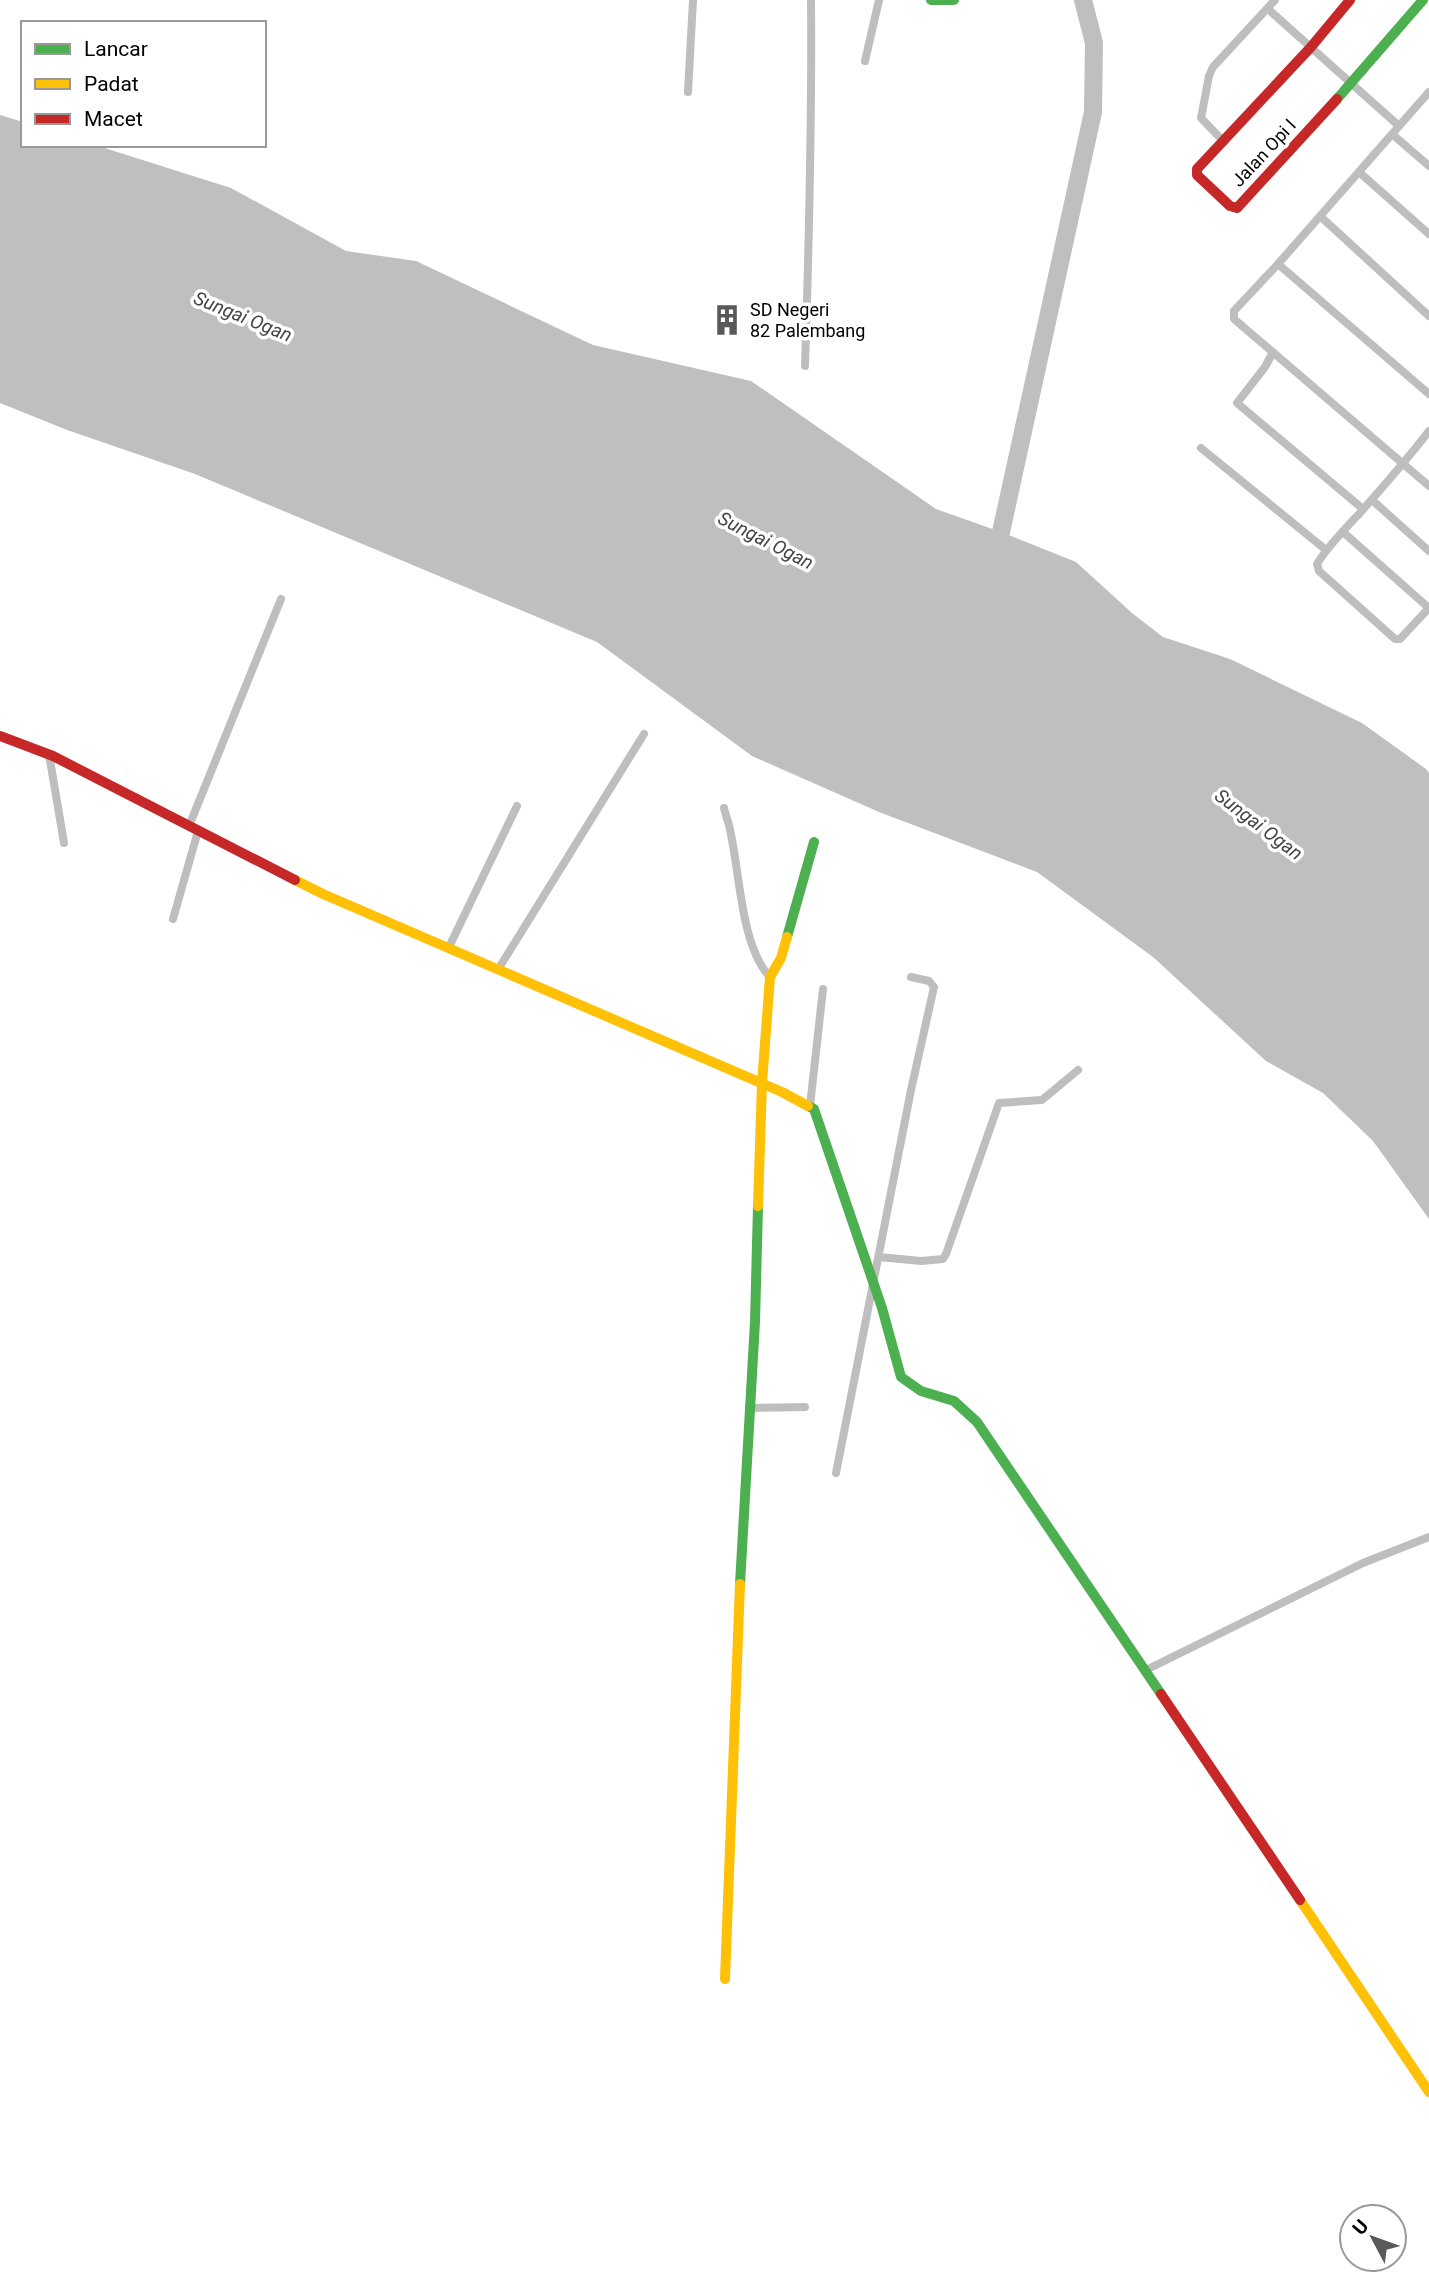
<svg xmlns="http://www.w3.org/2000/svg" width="1429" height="2294" font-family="Roboto,sans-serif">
<rect width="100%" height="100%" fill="#fff"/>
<path fill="#bfbfbf" d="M0,115L23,122V145H95L231,188L346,251L416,261L593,345L751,381L936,509L1001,532L1076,562L1132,613L1163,637L1230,659L1362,723L1426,769L1429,773V1219L1373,1141L1323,1093L1266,1061L1153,957L1037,872L879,812L752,756L597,642L195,474L67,430L0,403Z"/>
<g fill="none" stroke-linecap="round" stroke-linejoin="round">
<path stroke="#bfbfbf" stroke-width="18" d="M1001,532L1093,112L1094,43L1083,0"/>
<path stroke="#bebebe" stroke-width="8" d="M1268,9L1399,126
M865,61L879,0
M688,92L693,0
M1429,92L1278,264L1429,394
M1392,134L1429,166
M1224,142L1201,118L1209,76L1213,67L1275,0
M1359,172L1429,234
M1320,216L1429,316
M1278,264L1234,311V319L1429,486
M1273,352L1265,367L1237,403L1363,509
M805,366C809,244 812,122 811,0
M1201,448L1326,550
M1372,500L1429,551
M1343,532L1429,608L1400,639H1395L1319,571L1317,564C1328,546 1344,530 1359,514C1383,487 1407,460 1429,431
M49,754L64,843
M724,808C726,817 730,826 731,835C740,875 741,946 770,977
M189,826L281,599
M173,919L198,831
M449,947L517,806
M499,968L644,734
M810,1106L823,989
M879,1257L921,1261L943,1259L946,1254L999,1103L1042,1100L1078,1070
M749,1408L805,1407
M836,1473L911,1090L934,987L929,981L911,977
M1146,1670L1363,1563L1429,1537"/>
<path stroke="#4caf50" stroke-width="10" d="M931,0H954
M1337,99L1423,0
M787,937L814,842
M808,1106L814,1109L882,1308L901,1377L921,1391L954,1401L977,1422L1161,1694
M740,1584L755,1322L758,1206"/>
<path stroke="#ffc107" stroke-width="10" d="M295,880L323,894L782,1092L808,1106
M758,1206L762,1083L770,977L781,958L787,937
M1300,1900L1429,2092
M725,1979L740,1584"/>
<path stroke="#c62828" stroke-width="10" d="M1337,99L1237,208L1230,206L1197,175V169L1311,47L1350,0
M0,736L53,756L295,880
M1161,1694L1300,1900"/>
</g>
<defs>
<symbol id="building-bare" viewBox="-9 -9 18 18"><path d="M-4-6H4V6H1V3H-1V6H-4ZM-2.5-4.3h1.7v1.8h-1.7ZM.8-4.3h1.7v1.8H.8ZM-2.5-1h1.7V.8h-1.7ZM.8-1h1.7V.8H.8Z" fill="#595959" stroke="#fff" stroke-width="2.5" paint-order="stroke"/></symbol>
</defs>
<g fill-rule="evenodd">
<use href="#building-bare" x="705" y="298" width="44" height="44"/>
</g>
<g text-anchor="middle" stroke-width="7" stroke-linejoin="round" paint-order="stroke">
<g font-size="18" fill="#000" stroke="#fff">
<text transform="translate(1264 153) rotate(-47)" y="6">Jalan Opi I</text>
</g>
<g font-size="18" fill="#000" stroke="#fff" text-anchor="start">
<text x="750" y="316">SD Negeri<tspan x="750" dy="21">82 Palembang</tspan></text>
</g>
<g font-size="19" font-style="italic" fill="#444" stroke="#fff">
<text transform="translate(243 316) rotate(22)" y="7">Sungai Ogan</text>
<text transform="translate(766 540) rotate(27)" y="7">Sungai Ogan</text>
<text transform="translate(1259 824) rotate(37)" y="7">Sungai Ogan</text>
</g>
</g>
<rect x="21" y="21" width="245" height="126" fill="#ffffff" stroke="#999999" stroke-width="2"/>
<rect x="35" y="44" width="35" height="10" fill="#4caf50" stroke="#999999" stroke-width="2"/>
<text x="84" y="56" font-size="21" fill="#000000">Lancar</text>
<rect x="35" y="79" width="35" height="10" fill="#ffc107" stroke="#999999" stroke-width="2"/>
<text x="84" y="91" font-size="21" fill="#000000">Padat</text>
<rect x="35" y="114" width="35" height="10" fill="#c62828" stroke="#999999" stroke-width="2"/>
<text x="84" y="126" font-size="21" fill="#000000">Macet</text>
<g transform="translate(1373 2238) rotate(311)"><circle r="33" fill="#ffffff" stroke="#999999" stroke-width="2"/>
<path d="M0-5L12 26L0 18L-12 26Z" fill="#595959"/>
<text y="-10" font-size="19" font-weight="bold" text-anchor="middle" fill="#000000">U</text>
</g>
</svg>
